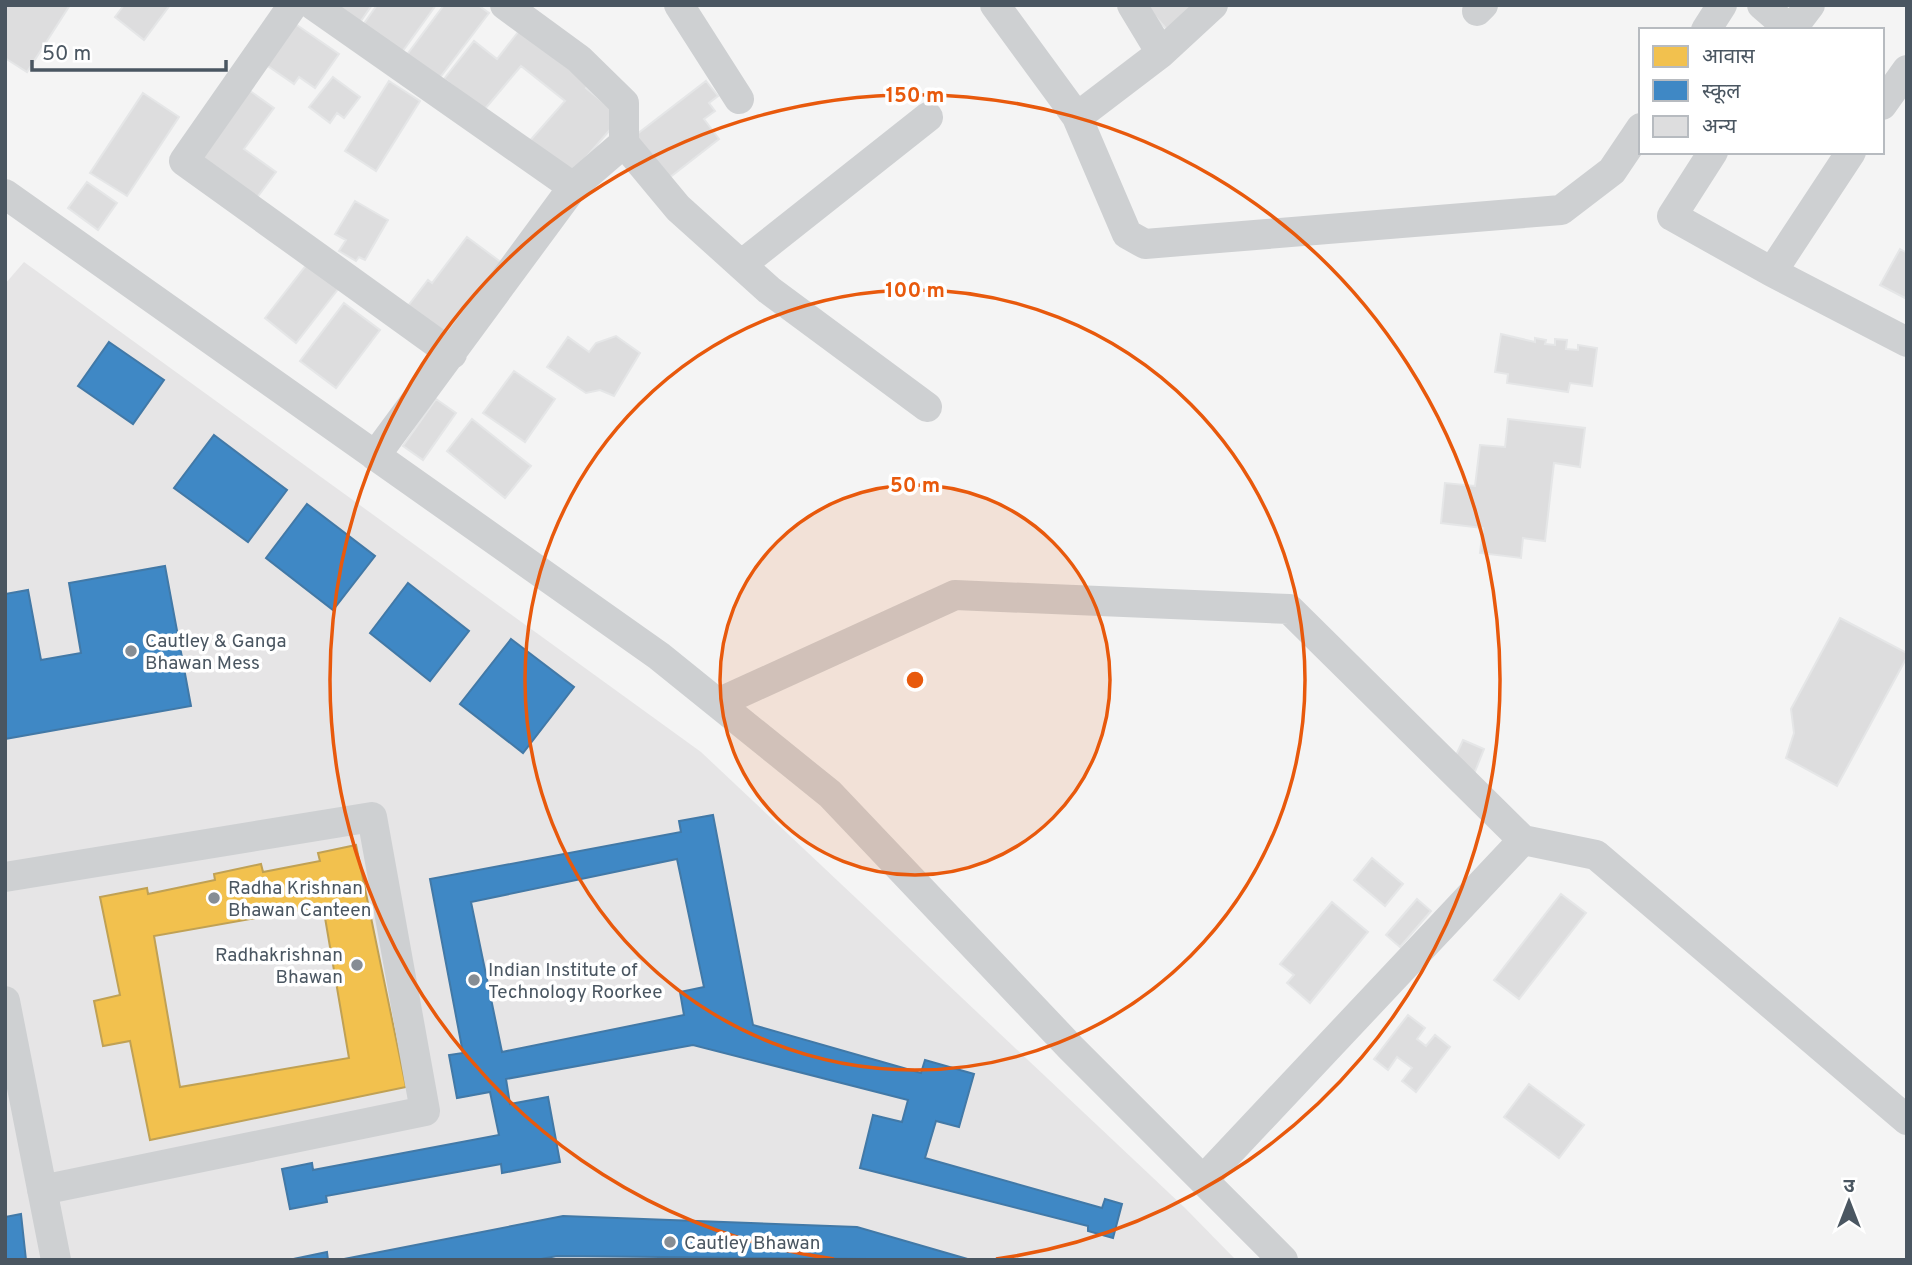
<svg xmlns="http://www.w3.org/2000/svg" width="1912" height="1265" font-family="Overpass,'Noto Sans Devanagari',sans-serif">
<rect width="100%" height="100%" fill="#f4f4f4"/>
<path fill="#e6e5e6" d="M24,262L701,752L1185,1208L1236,1260H5V284Z"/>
<path fill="#f2c14e" stroke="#c0a154" stroke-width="2" fill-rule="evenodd" d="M356,845L406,1087L150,1140L130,1041L103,1046L94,1001L120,995L100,897L147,888L148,894L215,880L214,874L261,864L263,872L320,861L318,853ZM323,906L349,1058L180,1087L154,936Z"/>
<path fill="#3f88c5" stroke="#4279a7" stroke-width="2" fill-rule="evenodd" d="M109,342L164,380L133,424L78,386Z
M214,435L287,490L248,542L174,488Z
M307,504L375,556L333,610L266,558Z
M165,566L191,706L5,739V594L28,590L41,660L81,653L69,583Z
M408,583L469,631L430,681L370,633Z
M511,639L574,687L523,753L460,704Z
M713,815L753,1025L921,1073L925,1060L974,1074L959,1127L936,1121L925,1158L1102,1208L1105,1199L1122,1204L1113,1238L1088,1231V1226L860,1168L873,1115L902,1122L908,1100L693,1045L506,1079L510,1104L548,1097L560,1162L502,1173L501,1164L326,1196L327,1202L290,1209L282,1169L312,1163L313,1170L499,1135L490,1092L457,1098L449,1055L463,1053L430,879L681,832L679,821ZM677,859L704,987L680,992L684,1015L502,1052L471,902Z
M21,1214L26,1260H5V1217Z
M563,1216L857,1227L971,1260L557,1256L536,1260H339Z
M327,1252L328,1260H293V1259Z"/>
<path fill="#ddddde" stroke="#e5e6e7" stroke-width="2" d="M5,5H70L27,72L5,58Z
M124,5H170L144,40L115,17Z
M317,5H372L354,31Z
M377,5H436L397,59L358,32Z
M444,5H478L489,13L435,84L403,60Z
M1145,5H1200L1170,33Z
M291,21L339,54L315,88L299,77L294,84L262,62Z
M519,31L589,84L586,88L621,117L569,177L528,143L565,101L521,66L484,110L444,79L474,41L497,59Z
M333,77L360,97L344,118L337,113L330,123L309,107Z
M389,81L420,101L376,171L345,151Z
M706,81L718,96L709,103L715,111L704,119L719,139L665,181L632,138Z
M246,88L274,108L244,149L276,172L253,203L193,161Z
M143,93L179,117L127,196L90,173Z
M87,182L117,203L98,230L68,208Z
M355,201L388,220L365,260L359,257L356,261L339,251L346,240L335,234Z
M467,237L502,263L441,345L401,315L428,280L432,283Z
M1900,249L1907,253V299L1880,285Z
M308,263L339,288L296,343L265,318Z
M344,303L380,330L336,388L300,361Z
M1501,334L1535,342V338L1546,340L1545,344L1555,345V339L1567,340L1566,349L1578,350V345L1597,348L1592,386L1570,383L1568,392L1507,383L1508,374L1495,372Z
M616,336L640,353L614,396L600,390L586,393L547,367L568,337L589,352L596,343Z
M514,371L555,399L525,442L483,413Z
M436,399L456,413L423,460L403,446Z
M472,419L531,466L505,498L447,451Z
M1508,419L1585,428L1580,467L1554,463L1545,541L1523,538L1521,558L1480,553L1483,528L1441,523L1445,483L1475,486L1480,445L1505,447Z
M1840,618L1907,653V657L1837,786L1786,758L1794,733L1791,709Z
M1463,740L1484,749L1474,774L1452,764Z
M1372,858L1403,884L1385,906L1354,880Z
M1561,894L1586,913L1519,999L1494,980Z
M1417,899L1431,911L1400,947L1386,935Z
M1332,902L1368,932L1310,1003L1287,983L1294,975L1280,964Z
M1408,1015L1425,1028L1417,1039L1426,1046L1435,1035L1450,1047L1416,1092L1402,1081L1412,1068L1397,1057L1388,1070L1374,1059Z
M1529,1084L1584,1125L1559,1158L1504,1117Z"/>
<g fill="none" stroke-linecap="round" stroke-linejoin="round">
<path stroke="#ced0d2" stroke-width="30" d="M293,5L184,161L452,354
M313,5L573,187
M505,5L579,59L624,103V143L678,208L769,290L927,407
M679,5L739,99
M995,5L1077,117L1127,234L1145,244L1561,210L1612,171L1641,128
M1132,5L1161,53
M1762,5L1791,30
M1477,11L1483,5
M1706,30L1722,5
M1791,30L1810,5
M1882,105L1907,70
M1077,117L1161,53L1213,5
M1713,152L1672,216L1772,272L1907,342
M5,194L659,656L830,794L1071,1048L1283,1260
M741,265L928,117
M1772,272L1851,152
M375,456L573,187L624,143
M718,703L955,595L1289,609L1523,840
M5,877L372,817L425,1111L42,1190
M5,1001L56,1260
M1203,1180L1523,840L1596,855L1907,1120"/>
</g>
<circle cx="915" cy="680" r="195" fill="#e8590c" fill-opacity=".12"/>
<g fill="none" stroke="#e8590c" stroke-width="3.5">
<circle cx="915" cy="680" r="195"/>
<circle cx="915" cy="680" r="390"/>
<path d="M834 1259A585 585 0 1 1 996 1259"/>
</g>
<g fill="#868d94" stroke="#fff" stroke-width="2.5">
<circle cx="131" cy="651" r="7"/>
<circle cx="214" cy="898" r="7"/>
<circle cx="357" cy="965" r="7"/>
<circle cx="474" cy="980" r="7"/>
<circle cx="670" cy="1242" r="7"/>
</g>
<g text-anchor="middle" stroke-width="7" stroke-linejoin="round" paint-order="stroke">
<g font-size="19" fill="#4a5661" stroke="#fff" text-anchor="start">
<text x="145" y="647">Cautley &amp; Ganga<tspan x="145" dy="22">Bhawan Mess</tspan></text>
<text x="228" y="894">Radha Krishnan<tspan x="228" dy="22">Bhawan Canteen</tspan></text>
<text x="343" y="961" text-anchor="end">Radhakrishnan<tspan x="343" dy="22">Bhawan</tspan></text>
<text x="488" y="976">Indian Institute of<tspan x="488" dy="22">Technology Roorkee</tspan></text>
<text x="684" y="1249">Cautley Bhawan</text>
</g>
</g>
<circle cx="915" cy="680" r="10" fill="#e8590c" stroke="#fff" stroke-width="3.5"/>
<g font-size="21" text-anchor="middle" font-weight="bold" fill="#e8590c" stroke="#fff" stroke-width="7" stroke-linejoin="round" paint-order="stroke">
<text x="915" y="102">150 m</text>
<text x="915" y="297">100 m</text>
<text x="915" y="492">50 m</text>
</g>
<rect width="1912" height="1265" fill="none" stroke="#4a5661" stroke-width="14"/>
<rect x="1639" y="28" width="245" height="126" fill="#ffffff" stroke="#b7bbc0" stroke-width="2"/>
<rect x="1653" y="46" width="35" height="21" fill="#f2c14e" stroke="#b7bbc0" stroke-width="2"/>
<text x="1702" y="63" font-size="21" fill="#4a5661">आवास</text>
<rect x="1653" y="80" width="35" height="21" fill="#3f88c5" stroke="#b7bbc0" stroke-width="2"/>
<text x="1702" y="98" font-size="21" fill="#4a5661">स्कूल</text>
<rect x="1653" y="116" width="35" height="21" fill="#ddddde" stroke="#b7bbc0" stroke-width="2"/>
<text x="1702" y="133" font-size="21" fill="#4a5661">अन्य</text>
<g transform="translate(1849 1202)" stroke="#ffffff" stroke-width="5" paint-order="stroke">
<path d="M0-5L12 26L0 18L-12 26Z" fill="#4a5661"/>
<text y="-10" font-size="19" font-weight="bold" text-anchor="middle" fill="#4a5661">उ</text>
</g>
<path d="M32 60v10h194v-10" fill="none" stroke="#4a5661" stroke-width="3.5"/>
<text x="42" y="60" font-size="21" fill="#4a5661" stroke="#ffffff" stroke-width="5" paint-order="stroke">50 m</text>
</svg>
